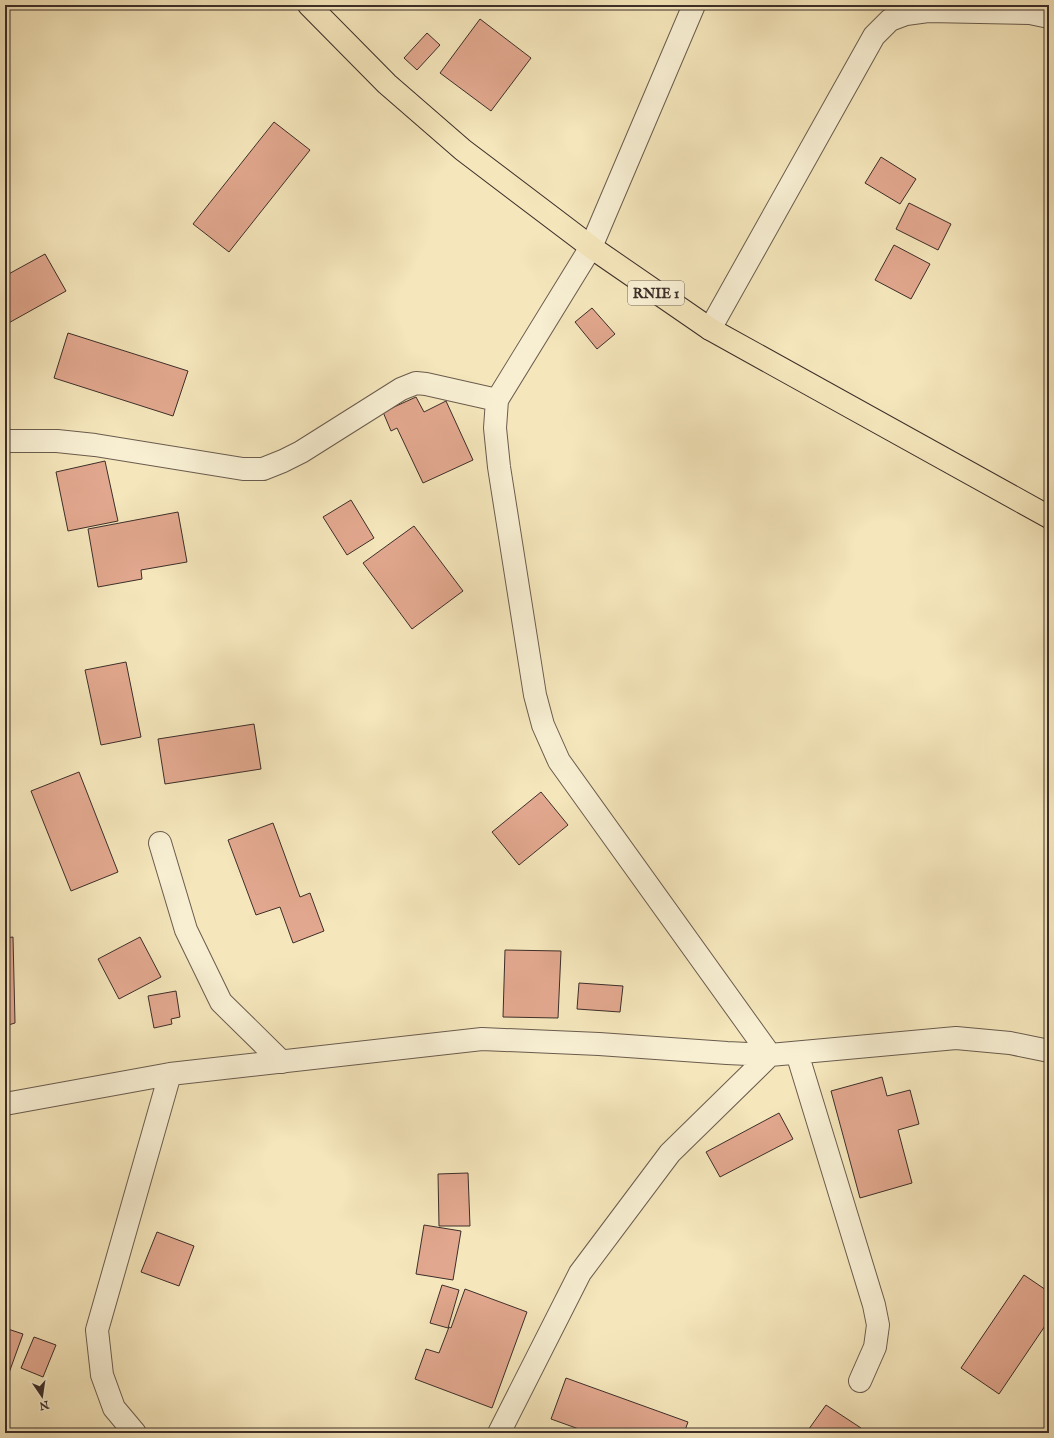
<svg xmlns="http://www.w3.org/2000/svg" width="1054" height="1438" font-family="'IM FELL English',serif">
<rect width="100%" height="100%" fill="#f5e6bb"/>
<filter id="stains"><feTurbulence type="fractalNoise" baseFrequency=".005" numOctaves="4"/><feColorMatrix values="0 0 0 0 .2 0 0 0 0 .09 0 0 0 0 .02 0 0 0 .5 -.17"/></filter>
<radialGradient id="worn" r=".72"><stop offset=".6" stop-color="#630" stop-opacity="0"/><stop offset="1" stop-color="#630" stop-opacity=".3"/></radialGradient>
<path fill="#e2a88f" stroke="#3c2e29" d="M480,19L531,58L491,111L440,73Z
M427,33L440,45L417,70L404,58Z
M274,122L310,150L229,252L193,224Z
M881,157L916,179L900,204L865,183Z
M909,203L951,224L938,250L896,229Z
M894,245L930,264L911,299L875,280Z
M45,254L66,291L5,325V276Z
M592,308L615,334L597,349L575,322Z
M68,333L188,371L173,416L54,378Z
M416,397L424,412L446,401L473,460L423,483L397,428L391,431L383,412Z
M105,461L118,521L68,531L56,472Z
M351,500L374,538L347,555L323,517Z
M178,512L187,562L141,570L142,579L98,587L88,529Z
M414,526L463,591L412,629L363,563Z
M126,662L141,737L101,745L85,670Z
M254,724L261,769L165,784L158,739Z
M79,772L118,872L71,891L31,791Z
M541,792L568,825L519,865L492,832Z
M273,823L300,897L310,893L324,931L293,943L280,907L256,915L228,840Z
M13,937L15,1023L5,1026V938Z
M140,937L161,977L119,999L98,959Z
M505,950L561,951L558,1018L503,1017Z
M579,983L623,986L620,1012L577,1009Z
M176,991L180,1017L171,1019L172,1024L154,1028L148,996Z
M882,1077L887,1096L910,1090L919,1124L898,1130L912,1183L860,1198L831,1091Z
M779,1113L793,1139L720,1177L706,1152Z
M468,1173L470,1226H439L438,1174Z
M424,1225L461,1231L453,1280L416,1274Z
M157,1232L194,1246L179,1286L141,1272Z
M1024,1275L1049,1292V1320L999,1394L961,1368Z
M442,1285L459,1290L448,1328L430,1323Z
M465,1289L527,1312L492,1408L415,1379L426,1349L439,1353L449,1327L451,1328Z
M5,1328L23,1334L5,1384Z
M34,1337L56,1345L43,1377L21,1368Z
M566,1378L688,1422L684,1433H590L551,1419Z
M826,1405L861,1428L857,1433H806Z"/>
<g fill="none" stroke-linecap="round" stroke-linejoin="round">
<defs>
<path id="minor" d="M710,329L874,36L890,20L906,14L928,11L1030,13L1049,17
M5,441H57L95,445L243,469H263L283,461L301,452L401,389L416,383L426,384L497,400
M160,843L186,930L221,1002L282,1062
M797,1053L874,1305L878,1325L875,1347L860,1381
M5,1104L170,1074L482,1039L599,1044L727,1053L770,1055L956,1038L1010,1043L1049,1051
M135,1433L114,1408L102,1375L97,1330L170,1074
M499,1433L580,1273L670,1153L770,1055L559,761L543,725L535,695L499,467L495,428L497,400L591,247L694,5"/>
<path id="trunk" d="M309,5L387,84L463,150L591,247L710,329L1049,517"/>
</defs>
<use href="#minor" stroke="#6a5c4e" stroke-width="24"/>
<use href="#trunk" stroke="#3c2e29" stroke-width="24"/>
<use href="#minor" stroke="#f8efd3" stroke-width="22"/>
<use href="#trunk" stroke="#f5e6bb" stroke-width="22"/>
</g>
<g text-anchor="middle" stroke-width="3" stroke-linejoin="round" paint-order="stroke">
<rect fill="#f8efd3" stroke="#74685c" stroke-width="1" x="628" y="281" width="56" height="24" rx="3"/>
<g font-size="14" font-weight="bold" fill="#3c2e29">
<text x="656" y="298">RNIE 1</text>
</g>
</g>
<rect width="1054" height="1438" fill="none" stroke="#f5e6bb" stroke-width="20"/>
<rect x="6" y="6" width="1042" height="1426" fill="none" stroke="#3c2e29" stroke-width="2"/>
<rect x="10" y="10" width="1034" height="1418" fill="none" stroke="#3c2e29"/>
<g transform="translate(42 1396) rotate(167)" stroke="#f8efd3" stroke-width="3" paint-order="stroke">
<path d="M0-3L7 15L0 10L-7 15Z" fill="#3c2e29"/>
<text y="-6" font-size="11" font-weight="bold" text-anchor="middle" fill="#3c2e29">N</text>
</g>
<rect width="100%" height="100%" filter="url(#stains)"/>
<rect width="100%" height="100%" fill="url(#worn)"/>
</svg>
